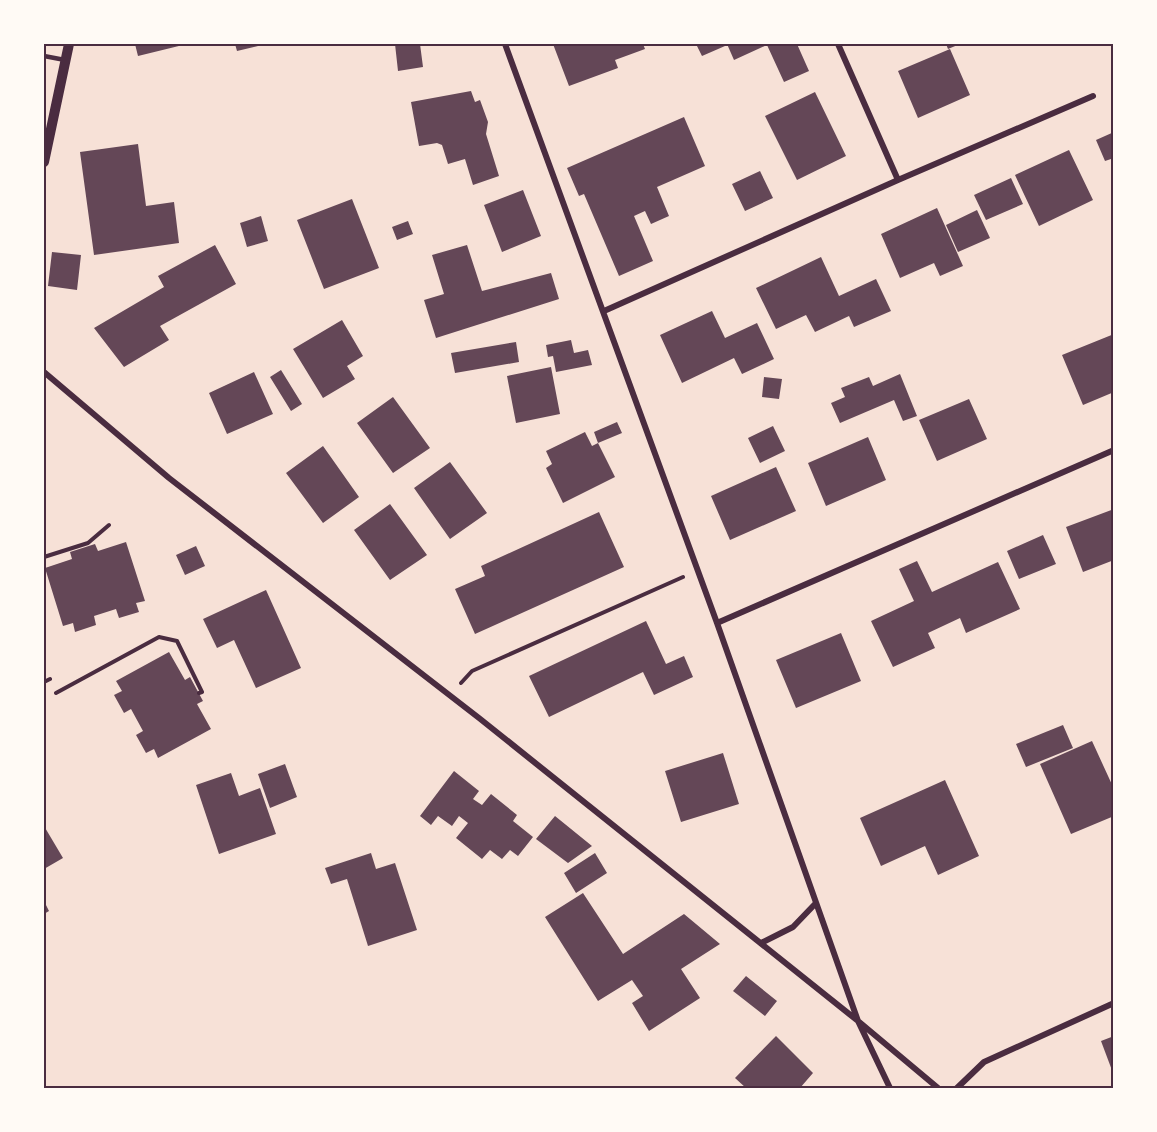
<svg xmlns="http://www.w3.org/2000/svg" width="1157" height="1132" font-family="Figtree,sans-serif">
<rect width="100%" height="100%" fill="#f7e1d7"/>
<path fill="#644757" d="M135,44H187L138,56Z
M235,44H266L237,51Z
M395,44H420L423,67L398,71Z
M553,44H643L645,49L615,60L618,68L569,86Z
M696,44H724L725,46L702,56Z
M727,44H797L809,71L784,82L767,45L734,60Z
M946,44H960L948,49Z
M950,49L970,95L918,118L898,71Z
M471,91L475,102L480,100L488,122L486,134L499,176L473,185L465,159L448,164L442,145L437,143L419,146L411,102Z
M815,92L846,156L797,180L765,116Z
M684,117L705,166L657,187L669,216L651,224L645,211L634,216L653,261L619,276L584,194L579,196L567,168Z
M1114,132V158L1105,161L1096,140Z
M138,144L146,206L174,202L179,243L94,255L80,152Z
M1069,150L1093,200L1039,226L1015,175Z
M760,171L773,198L745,211L732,184Z
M1011,178L1023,204L986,220L974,195Z
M523,190L541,236L502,252L484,205Z
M352,199L379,268L324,289L297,220Z
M937,208L963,266L940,276L934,263L900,278L881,234Z
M977,210L990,238L958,252L946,225Z
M261,216L268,241L247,247L240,223Z
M408,221L413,234L397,240L392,227Z
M215,245L236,284L160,326L169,340L124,367L94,328L164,287L158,276Z
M467,245L482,291L551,273L559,299L436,338L424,300L444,294L432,255Z
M52,252L81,255L77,290L48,286Z
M821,257L839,296L876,279L891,311L854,327L849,316L815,332L806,315L776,329L756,288Z
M712,311L725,338L757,323L774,359L742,374L734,358L682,383L660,335Z
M342,320L363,356L347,366L355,379L323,398L293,349Z
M1114,334V392L1083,405L1062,355Z
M571,340L574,353L588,350L592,365L556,372L553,356L548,357L546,345Z
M516,342L519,362L455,373L451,353Z
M551,367L560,414L516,423L507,376Z
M281,370L302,404L291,411L270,377Z
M254,372L273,414L227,434L209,393Z
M900,374L917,416L903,421L894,400L840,423L831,403L845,397L841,388L869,377L873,386Z
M764,377L782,379L779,399L762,397Z
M393,397L430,448L393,473L357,423Z
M969,399L987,439L937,461L919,420Z
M617,422L622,433L598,443L594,432Z
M773,426L785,451L760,463L748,438Z
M585,432L592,446L598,443L615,477L563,503L546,468L552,464L546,451Z
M868,437L886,480L826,506L808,463Z
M323,446L359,497L323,523L286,473Z
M450,462L487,513L450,539L414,488Z
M776,467L796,511L730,540L711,496Z
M390,504L427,555L390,580L354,530Z
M1114,509V560L1083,572L1066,527Z
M599,512L624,567L475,634L455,589L485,576L481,566Z
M1043,535L1056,564L1019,579L1007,551Z
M126,542L145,601L136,603L139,612L119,618L116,609L94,616L96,625L75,632L73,623L63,626L45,568L72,559L70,552L95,544L98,551Z
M196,546L205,566L185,575L176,555Z
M917,561L932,592L998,562L1020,609L966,633L960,618L928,633L935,648L893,667L871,621L914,601L899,569Z
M266,590L301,668L256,688L234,640L217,648L203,619Z
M646,621L666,664L684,656L693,677L654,695L643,672L549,717L529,676Z
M841,633L861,681L796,708L776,660Z
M169,652L185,680L190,677L203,701L197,704L211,729L158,758L154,749L146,753L136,735L143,731L131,709L124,713L114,695L122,691L116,681Z
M1063,725L1073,748L1026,767L1016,744Z
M1092,741L1114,789V816L1071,834L1040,764Z
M723,753L739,804L681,822L665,771Z
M285,764L297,797L270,808L258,774Z
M454,771L479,791L473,799L482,805L491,794L517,815L513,821L533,837L518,856L510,850L502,859L490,850L482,859L456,838L468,823L459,816L452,826L438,816L431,825L420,816Z
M231,773L239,796L260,788L276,834L219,854L196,785Z
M945,780L979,856L938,875L925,846L881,866L860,818Z
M555,816L592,846L568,863L536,839Z
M44,826L63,858L44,869Z
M371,853L376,869L395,863L417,930L368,946L347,879L331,884L325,868Z
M595,853L607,873L576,893L564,873Z
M583,893L623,954L684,914L720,944L681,969L700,998L649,1031L632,1003L643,996L632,980L598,1001L545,917Z
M44,901L49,911L44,914Z
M746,976L777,1001L765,1016L733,991Z
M776,1036L813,1073L800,1088H746L735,1078Z
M1114,1036V1073H1113L1101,1041Z"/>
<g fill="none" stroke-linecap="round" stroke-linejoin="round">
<path stroke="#4a2c40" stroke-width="4" d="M44,557L88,543L109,525
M44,682L50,679
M461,683L472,671L683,577
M56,693L159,637L177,641L202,692L199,693"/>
<path stroke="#4a2c40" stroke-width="4.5" d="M44,56L65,60"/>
<path stroke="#4a2c40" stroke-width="6" d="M505,44L717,623L858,1021L938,1088
M838,44L898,180
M604,311L898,180L1093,96
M44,372L169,478L479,718L858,1021L890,1088
M717,623L1114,450
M761,943L793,927L816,903
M957,1088L984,1062L1114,1003"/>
<path stroke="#4a2c40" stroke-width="10" d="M44,162L69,44"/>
</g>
<rect width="1157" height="1132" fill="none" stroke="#fffaf5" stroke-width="90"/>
<rect x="45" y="45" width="1067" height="1042" fill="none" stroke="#4a2c40" stroke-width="2"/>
</svg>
